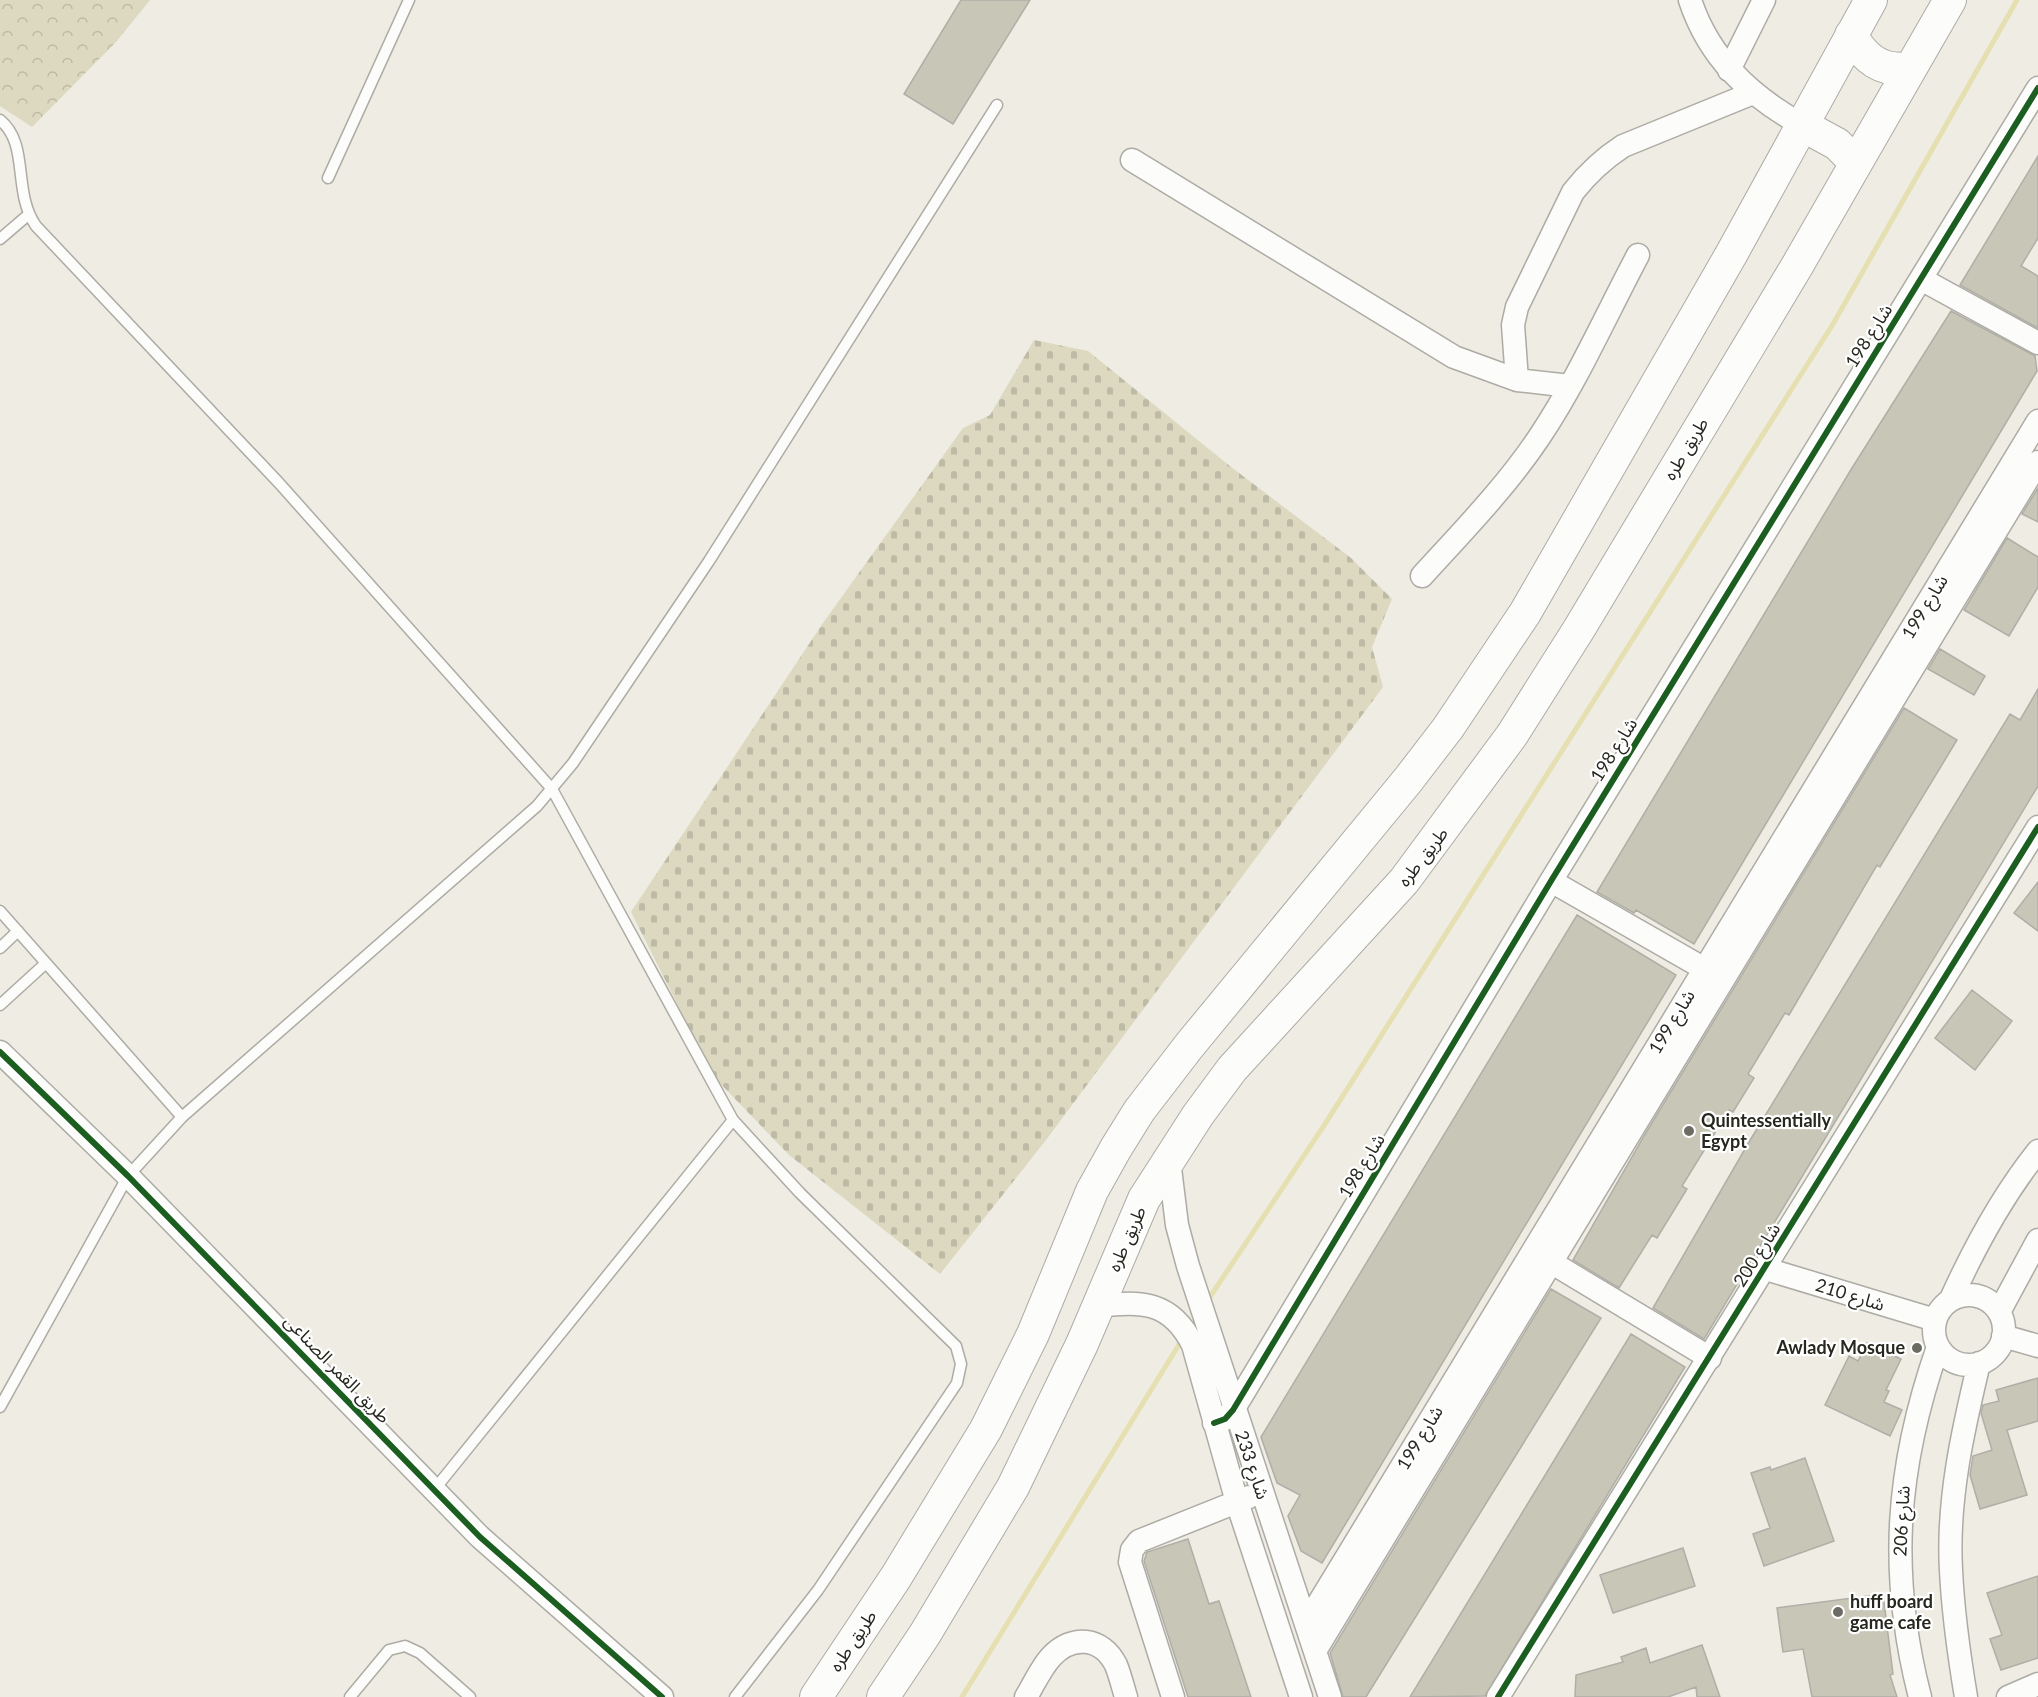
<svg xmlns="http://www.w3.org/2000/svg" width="2038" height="1697" font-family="Lato,'Noto Sans Arabic',sans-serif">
<defs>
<pattern id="cemetery-stones" width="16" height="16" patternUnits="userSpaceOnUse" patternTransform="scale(1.5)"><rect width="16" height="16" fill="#dcd9c0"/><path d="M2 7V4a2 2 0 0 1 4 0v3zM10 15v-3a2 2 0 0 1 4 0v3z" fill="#bdbaa5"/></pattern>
<pattern id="park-crowns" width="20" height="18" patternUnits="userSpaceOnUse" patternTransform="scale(1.5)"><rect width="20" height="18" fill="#dcd9c0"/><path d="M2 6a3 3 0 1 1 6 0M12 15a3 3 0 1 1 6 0" fill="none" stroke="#bdbaa5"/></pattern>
</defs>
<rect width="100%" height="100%" fill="#eeece3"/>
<path fill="url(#cemetery-stones)" d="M1034,340L1088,351L1231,467L1351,558L1392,599L1372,647L1383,687L1046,1140L940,1274L789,1155L714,1077L631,912L823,623L963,428L990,415Z"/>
<path fill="url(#park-crowns)" d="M0,0H150L116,42L32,127L0,106Z"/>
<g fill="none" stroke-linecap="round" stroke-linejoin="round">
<path stroke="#e6dfb1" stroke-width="5" d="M1206,1303L1325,1124L1833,324L2017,0
M962,1697L1183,1338"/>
</g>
<path fill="#c8c6b6" stroke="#afaea7" stroke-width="1.5" d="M961,0H1030L953,124L904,94Z
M2038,156V238L2021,266L2038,276V328L1960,285Z
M1951,311L2035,356L2037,371L1694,944L1636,910L1634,913L1597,892L1852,468Z
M2038,488V522L2022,514Z
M2007,538L2038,557V587L2009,636L1964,610Z
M1940,649L1985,676L1974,695L1928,669Z
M2038,689V786L1704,1339L1653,1308L1749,1142L2010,714L2020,720Z
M1904,708L1957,740L1880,867L1877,865L1789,1015L1785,1013L1748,1074L1754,1078L1733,1112L1729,1110L1682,1186L1687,1189L1657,1238L1652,1235L1619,1288L1573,1260L1644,1136Z
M2038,882V931L2014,913Z
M1577,915L1676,975L1322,1563L1301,1551L1288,1516L1300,1495L1277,1483L1261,1437Z
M1972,990L2012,1021L1975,1070L1935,1038Z
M1551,1289L1601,1318L1366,1697H1343L1330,1653Z
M1631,1334L1685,1367L1485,1696L1410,1697Z
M1867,1343L1901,1359L1886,1390L1889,1391L1884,1402L1902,1410L1890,1436L1825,1405L1849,1356L1858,1361Z
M2038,1378V1421L2007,1430L2027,1495L1980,1509L1970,1475L1973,1456L1992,1450L1981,1413L1983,1405L1999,1401L1996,1390Z
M1805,1458L1834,1541L1764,1566L1753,1534L1770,1528L1751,1473L1770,1467L1771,1470Z
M1188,1539L1209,1604L1219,1601L1251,1697H1188L1144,1561L1147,1552Z
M1683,1548L1695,1586L1613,1613L1600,1575Z
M2038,1576V1658L2001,1670L1990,1639L2002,1635L1987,1593Z
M1883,1594L1893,1674L1890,1675L1897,1697H1812L1803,1649L1783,1652L1777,1608Z
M1702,1645L1720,1697H1697L1696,1687L1668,1697H1575L1576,1675L1623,1662L1621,1657L1646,1648L1650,1663Z"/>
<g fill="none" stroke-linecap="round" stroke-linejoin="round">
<defs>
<path id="lane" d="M0,120C30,144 12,192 36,226L279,483L552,789L733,1120L800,1193L956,1346L961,1364L957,1383L818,1590L735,1697
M328,178L409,0
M0,239L28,215
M0,911L182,1117
M0,948L18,931
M0,1005L46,963
M0,1407L128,1176L182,1117L537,806L573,763L709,561L997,105
M434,1490L733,1120
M350,1697L389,1650L405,1646L420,1653L470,1697"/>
<path id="street" d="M1690,0C1709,58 1750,96 1802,125
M1729,70L1764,0
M1132,160L1454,357L1517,380L1570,386
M1921,279L2038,343
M1517,380L1513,325L1517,307L1573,192C1588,173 1603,159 1623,146L1753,93
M1422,576C1463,531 1506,487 1540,436C1578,379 1606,315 1638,255
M1551,881L1717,976
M0,1052L128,1176L480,1537L662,1697
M1169,1160L1177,1225L1188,1266L1330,1697
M1539,1255L1710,1358
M1766,1269L1935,1320
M1934 1330a35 35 0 1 1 70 0a35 35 0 1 1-70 0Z
M1951,1299C1975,1246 2002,1196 2038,1151
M1098,1306C1142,1301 1171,1301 1193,1345L1237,1502L1301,1697
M1999,1312L2038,1240
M2003,1336L2038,1346
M1214,1423L1225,1419L1233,1410L1551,881L2038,88
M1306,1624L2038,421
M1315,1651L2038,462
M1026,1697C1034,1684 1041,1668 1051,1657C1072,1634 1102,1637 1116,1665C1120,1675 1123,1687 1126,1697
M1173,1697L1130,1562L1132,1550L1139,1541L1249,1497
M1498,1697L2038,827
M1920,1697C1888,1573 1896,1467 1938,1347
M1966,1697C1959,1655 1953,1613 1951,1570C1947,1500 1963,1430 1979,1363
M2008,1697L2038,1684"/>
<path id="secondary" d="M1851,35C1865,59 1881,72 1910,68
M1802,125L1837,144L1856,163
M816,1697L896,1577L986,1429L1033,1334L1092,1191L1116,1148L1139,1111L1189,1046L1408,780L1448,728L1525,613L1732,253L1871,0
M883,1697L925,1634L1013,1487L1082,1344L1144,1199L1198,1115L1232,1069L1404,881L1512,735L1579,629L1797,266L1950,0"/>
</defs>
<use href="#lane" stroke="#adaba4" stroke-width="13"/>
<use href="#street" stroke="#adaba4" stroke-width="25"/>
<use href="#secondary" stroke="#adaba4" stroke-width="34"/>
<use href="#lane" stroke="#fcfcfb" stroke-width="10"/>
<use href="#street" stroke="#fcfcfb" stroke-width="22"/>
<use href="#secondary" stroke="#fcfcfb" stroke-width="32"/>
<defs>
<path id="cycleway" d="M0,1052L128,1176L480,1537L662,1697
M1214,1423L1225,1419L1233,1410L1551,881L2038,88
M1498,1697L2038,827"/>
</defs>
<use href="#cycleway" stroke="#fff" stroke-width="10"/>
<use href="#cycleway" stroke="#1b5e20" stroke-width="6"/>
</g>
<g fill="#6d6c64" stroke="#fff" stroke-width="2">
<circle cx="1689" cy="1131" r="6"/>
<circle cx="1917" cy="1348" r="6"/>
<circle cx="1838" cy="1612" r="6"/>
</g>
<g text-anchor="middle" stroke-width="4.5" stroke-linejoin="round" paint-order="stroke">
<g font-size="18" fill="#272720" stroke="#fff">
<text transform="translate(1869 336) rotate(-58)" y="6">شارع 198</text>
<text transform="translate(1686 449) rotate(-59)" y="6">طريق طره</text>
<text transform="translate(1925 607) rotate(-59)" y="6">شارع 199</text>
<text transform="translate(1614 750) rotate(-58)" y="6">شارع 198</text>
<text transform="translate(1423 857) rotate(-52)" y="6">طريق طره</text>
<text transform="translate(1672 1022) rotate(-59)" y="6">شارع 199</text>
<text transform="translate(1362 1166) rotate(-59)" y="6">شارع 198</text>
<text transform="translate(1127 1239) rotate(-66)" y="6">طريق طره</text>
<text transform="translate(1757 1255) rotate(-58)" y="6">شارع 200</text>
<text transform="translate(1850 1295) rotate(17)" y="6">شارع 210</text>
<text transform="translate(337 1369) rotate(46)" y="6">طريق القمر الصناعى</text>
<text transform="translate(1420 1438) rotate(-59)" y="6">شارع 199</text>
<text transform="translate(1252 1465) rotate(71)" y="6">شارع 233</text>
<text transform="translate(1902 1521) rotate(-87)" y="6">شارع 206</text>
<text transform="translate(853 1641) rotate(-56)" y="6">طريق طره</text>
</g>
<g font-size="18" font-weight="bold" fill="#272720" stroke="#fff" text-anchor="start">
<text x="1701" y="1127">Quintessentially<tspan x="1701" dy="21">Egypt</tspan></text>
<text x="1905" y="1354" text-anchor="end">Awlady Mosque</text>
<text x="1850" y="1608">huff board<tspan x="1850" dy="21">game cafe</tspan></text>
</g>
</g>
</svg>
